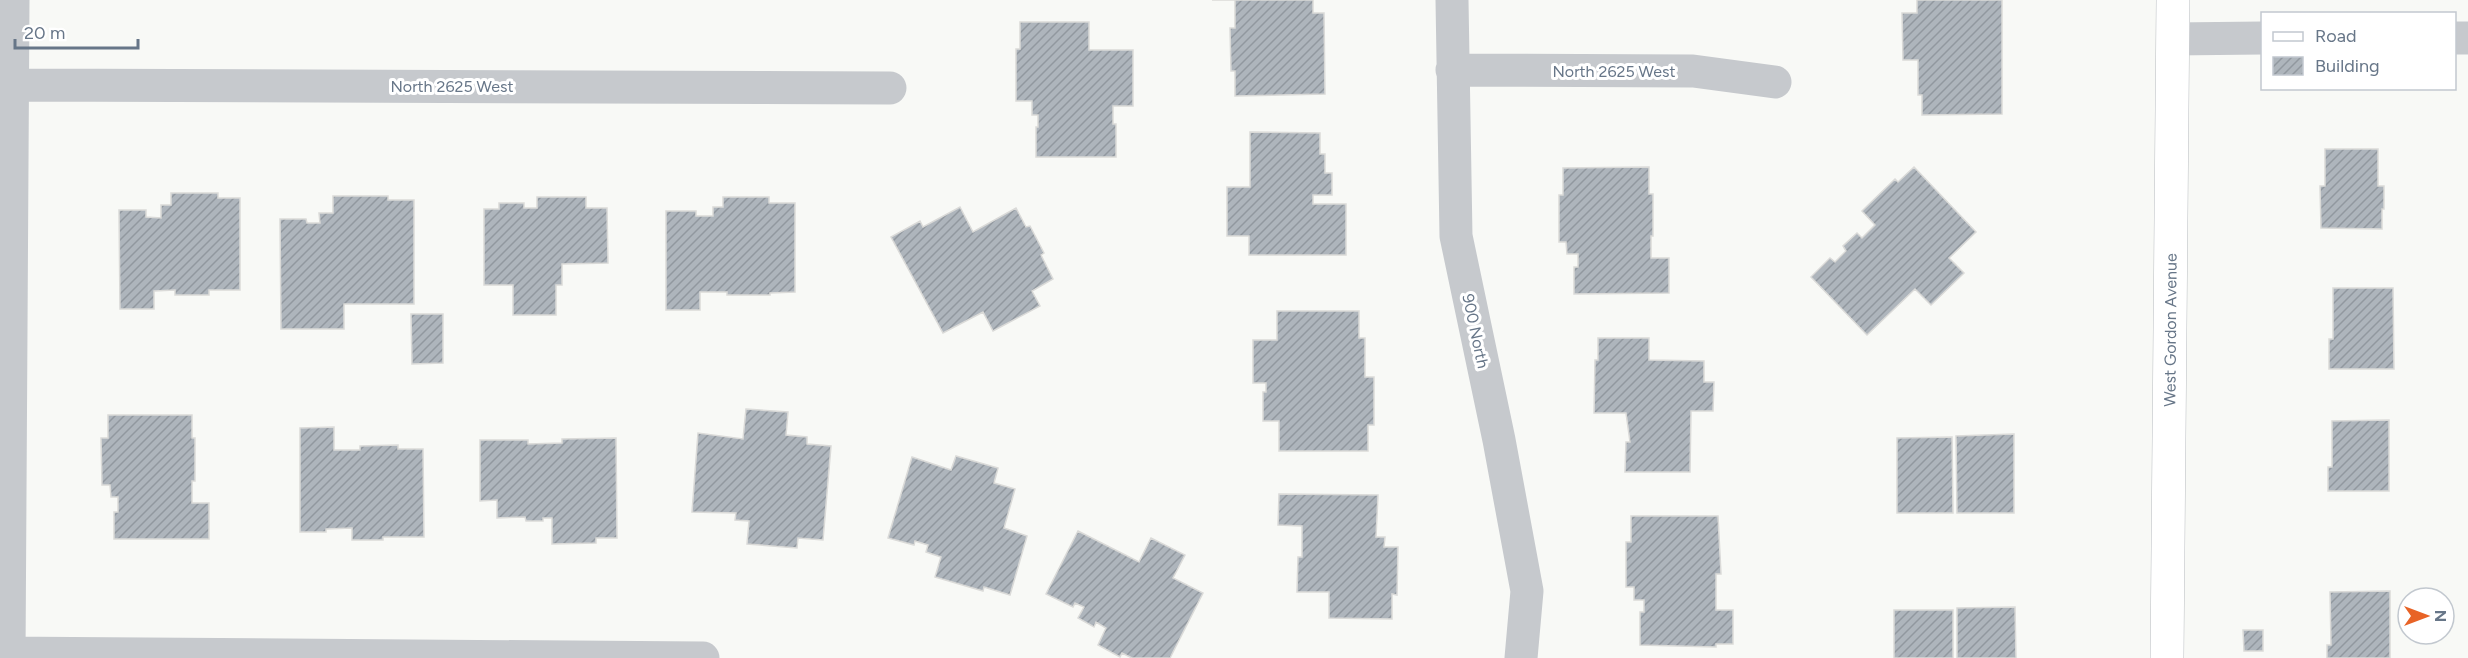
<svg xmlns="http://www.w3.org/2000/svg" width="2468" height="658" font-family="Figtree,sans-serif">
<defs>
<pattern id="building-hatch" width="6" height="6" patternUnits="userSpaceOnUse" patternTransform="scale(1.5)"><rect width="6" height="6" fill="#aeb5bc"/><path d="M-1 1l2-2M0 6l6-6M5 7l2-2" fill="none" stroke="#91989f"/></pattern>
</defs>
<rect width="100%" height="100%" fill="#f8f9f6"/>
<path fill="url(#building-hatch)" stroke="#dadad8" stroke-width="1.5" d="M1212,0H1313V13H1324L1325,94L1235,96V71H1231L1230,28H1235V0Z
M1917,0H2002V114L1922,115V95H1918V60H1903L1902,13H1917Z
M1020,22H1089V50H1133V106H1113V124H1116V157H1036V127H1038V115H1032V101H1016V49H1020Z
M1250,132L1320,133V154H1325V173H1332V195H1313V204H1346V255H1249V236H1227V187H1250Z
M2325,149H2378V186H2384V209H2382V229L2321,228L2320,186H2325Z
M1649,167V194H1653V236H1651V258H1669V293L1574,294V267H1578V254H1567L1566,242H1559V195H1563V168Z
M1914,167L1976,232L1949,258L1964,273L1931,305L1915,289L1867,335L1811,277L1830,258L1835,262L1846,251L1843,246L1857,233L1862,238L1875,225L1862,211L1895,179L1898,182Z
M171,193H218V198H240V290H209V295H175V290L154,291V309H120L119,210H146V217L161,218V205H171Z
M333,196H388V200H414V304H344V329H281L280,219H306L307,223H320L319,213H333Z
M537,197H586V208H607L608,263L562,264V285H556V315H513V285H484V209H499V203H524V208H537Z
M723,197H769V203H795V292L770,293V295H727V292H700V310H666V211H696V216H713V207H723Z
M960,207L973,232L1016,208L1026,227L1030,226L1044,253L1041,255L1053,279L1032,291L1040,306L993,331L983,312L943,333L891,237L920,221L923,227Z
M2333,288H2393L2394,369H2329V339H2333Z
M1277,311H1359V338H1365V377H1374V425H1368V451H1279V421H1263V392H1266V383H1253V340H1277Z
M411,314H443V363L412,364Z
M1598,338H1649V360L1704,361V382H1714L1713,411H1691L1690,472H1625L1626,442H1630L1626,413H1594L1595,360H1598Z
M746,409L788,412L786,435L807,437V444L831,446L823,540L798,538L797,548L747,544L749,521L735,520L736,513L692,512L698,433L743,439Z
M108,415H192V438H195V481H192V503H209V539H114V512H118V497H111L110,485H102L101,438H108Z
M2389,420V491H2328V467H2332V421Z
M334,427V450H360V446L398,445V449H423L424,537H383V540H352V528L326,529V532H300V428Z
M2014,434V513H1957L1956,436Z
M1952,437L1953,513H1897V438Z
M616,438L617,538H596V543L552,544V518H543V521H526L525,517L497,518V500L480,501V440H528V444L562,443V439Z
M956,456L998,468L994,483L1015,489L1004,528L1027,536L1010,595L984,587L983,591L935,577L941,557L926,552L928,545L915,541L914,545L888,538L912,457L951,470Z
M1279,494L1378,495L1376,537H1385L1384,547H1398L1397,595L1392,594V619L1329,618V592H1297L1298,557H1302V526L1278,525Z
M1631,516H1718L1721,574H1716V610H1733V644H1716V647L1640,645V612H1644V600H1634V587H1626V542H1631Z
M1078,531L1139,562L1151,538L1185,555L1173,578L1203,593L1170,658H1132L1122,653L1120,657L1098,645L1106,628L1096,622L1094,627L1078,618L1084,607L1075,603L1073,607L1046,594Z
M2390,591V658H2327V645H2331L2330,592Z
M2015,607L2016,658H1957V608Z
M1894,610H1953V658H1894Z
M2243,630H2263V651H2244Z"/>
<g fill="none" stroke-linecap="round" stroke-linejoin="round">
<defs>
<g id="major">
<path id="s1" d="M2167,658L2173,0"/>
</g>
</defs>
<use href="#major" stroke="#b9bdc1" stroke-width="34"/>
<path stroke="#c6c9cd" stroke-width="33" d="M1452,0L1456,236L1499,440L1527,591L1521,658
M2454,38H2468
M2173,39L2262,38
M1452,70L1693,71L1775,82
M13,85L890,88
M0,653L703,658
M9,658L13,0"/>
<use href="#major" stroke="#fff" stroke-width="33"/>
</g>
<g text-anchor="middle" stroke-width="6" stroke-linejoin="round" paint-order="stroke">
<g font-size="16" fill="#677688" stroke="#fff">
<text x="1614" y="77">North 2625 West</text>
<text x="452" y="92">North 2625 West</text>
<text dy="6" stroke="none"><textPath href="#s1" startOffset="328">West Gordon Avenue</textPath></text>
<text transform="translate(1476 331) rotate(78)" y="6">900 North</text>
</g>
</g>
<rect x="2261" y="12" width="195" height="78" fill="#ffffff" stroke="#c2c8cf" stroke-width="1.5"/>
<rect x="2273" y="32" width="30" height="9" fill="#ffffff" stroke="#c2c8cf" stroke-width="1.5"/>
<text x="2315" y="42" font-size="18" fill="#677688">Road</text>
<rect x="2273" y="57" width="30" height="18" fill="url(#building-hatch)" stroke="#c2c8cf" stroke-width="1.5"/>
<text x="2315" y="72" font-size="18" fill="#677688">Building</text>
<g transform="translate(2426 616) rotate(90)"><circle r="28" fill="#ffffff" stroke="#c2c8cf" stroke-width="1.5"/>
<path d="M0-4.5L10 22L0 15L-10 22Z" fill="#e86326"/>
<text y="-9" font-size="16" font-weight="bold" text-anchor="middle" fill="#677688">N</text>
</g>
<path d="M15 39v9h123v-9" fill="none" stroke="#677688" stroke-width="3"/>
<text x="24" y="39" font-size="18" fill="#677688" stroke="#ffffff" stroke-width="4.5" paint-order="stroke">20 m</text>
</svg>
